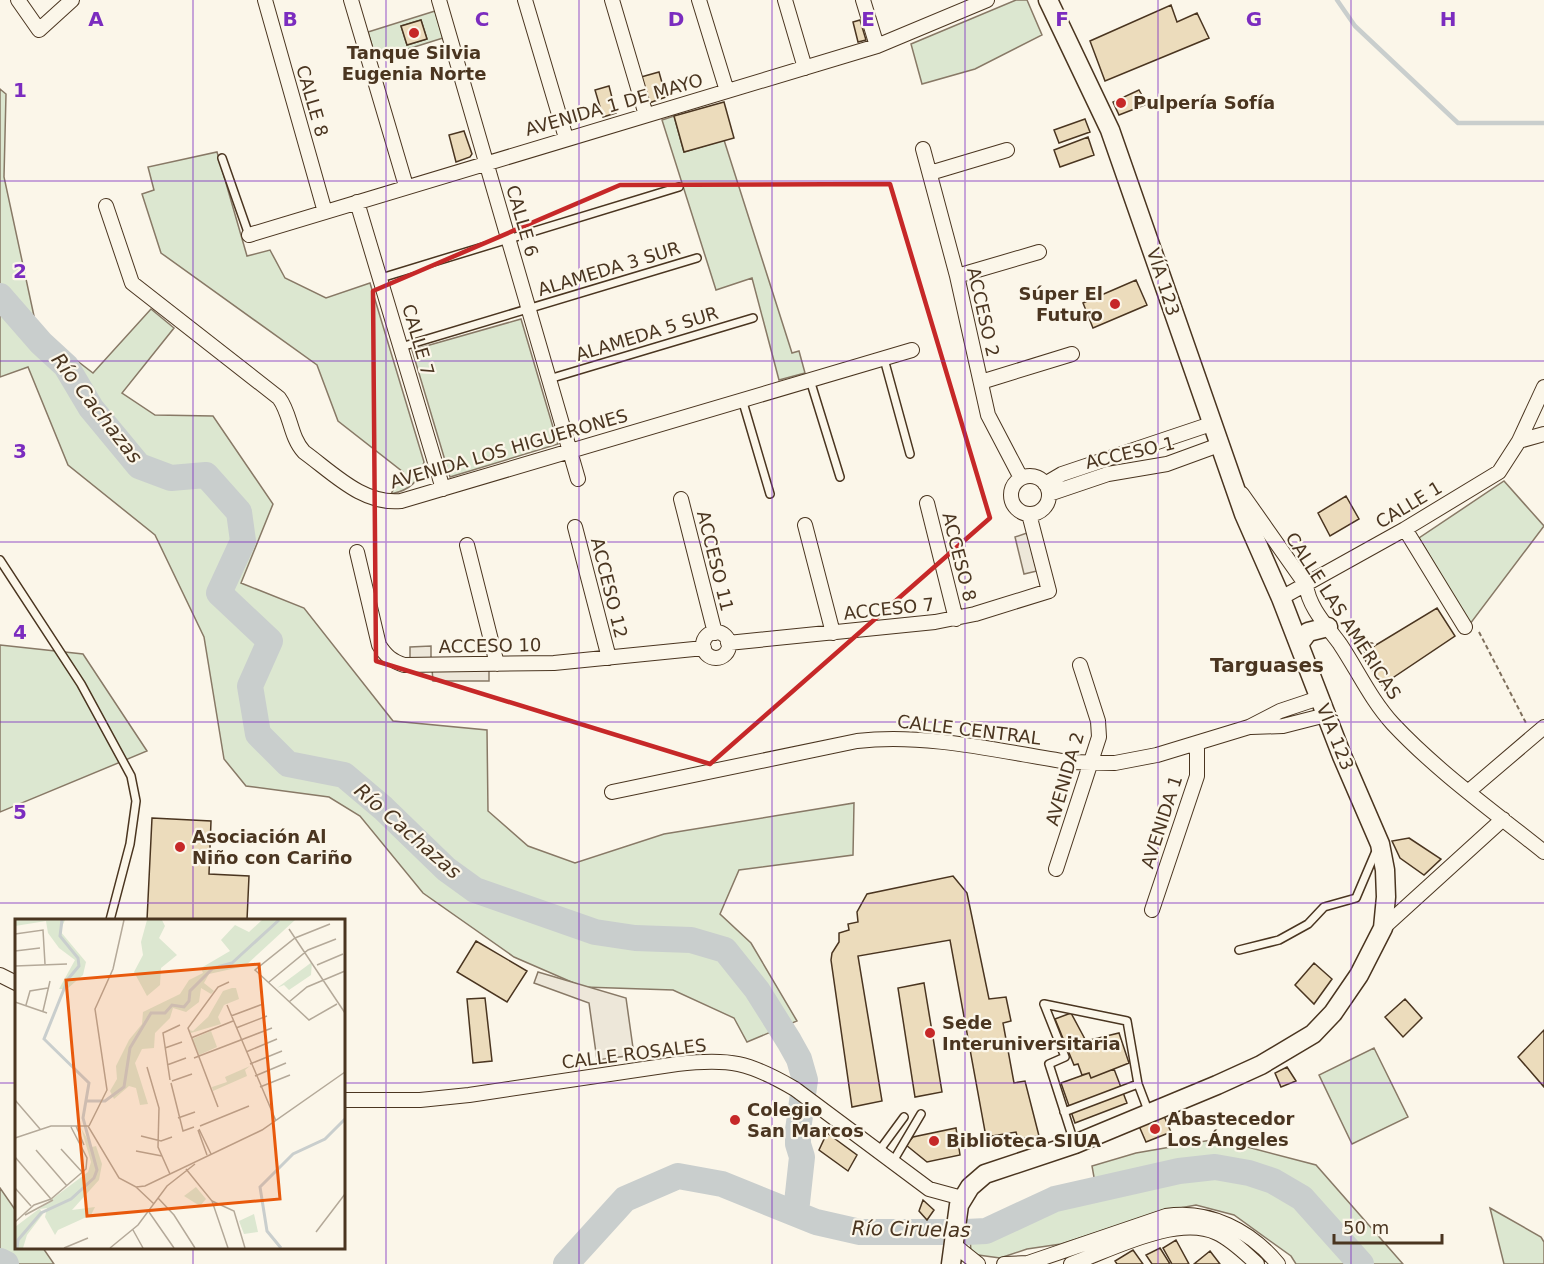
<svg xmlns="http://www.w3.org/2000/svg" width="1544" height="1264" font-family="'DejaVu Sans',sans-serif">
<rect width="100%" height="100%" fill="#fbf6e9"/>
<path fill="#dce7d0" stroke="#887966" stroke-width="1.5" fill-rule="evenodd" d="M1016,0H1027L1042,35L975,69L922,84L911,44Z
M435,11L443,38L376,59L368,32ZM421,20L427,39L407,45L401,26Z
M0,89L6,94L4,177L37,330L93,373L151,309L174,328L122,393L155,415L213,416L273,504L241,583L304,608L393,721L487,730L488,811L528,846L575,863L664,834L854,803L853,855L739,870L720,914L751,943L797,1021L747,1042L734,1018L673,990L583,987L514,957L423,893L360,816L329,797L246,786L224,759L204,637L155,535L68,465L28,367L0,377Z
M674,116L684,152L724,140L792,353L799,351L805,373L779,380L752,278L716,290L662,120Z
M217,152L247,256L270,250L285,278L326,298L370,283L424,462C419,481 411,490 391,494L403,472L338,421L317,365L161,253L142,194L154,190L148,167Z
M521,319L558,444L450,477L412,350Z
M1504,481L1544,526L1470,624L1419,538Z
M0,645L83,654L147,751L0,812Z
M1374,1048L1408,1117L1352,1144L1319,1075Z
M1217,1139L1316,1165L1403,1264H1296L1291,1256L1234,1215L1196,1205L1164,1211L1061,1244L1027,1249L1000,1258L971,1254L970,1234L989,1233L1058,1202L1097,1194L1092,1166L1136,1153Z
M0,1188L16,1211V1248H43L54,1264H0Z
M1490,1208L1541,1237L1544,1242V1264H1504Z"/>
<path fill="#ede7d9" stroke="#887966" stroke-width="1.5" d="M1027,533L1037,571L1024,574L1015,537Z
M431,646V658H410V647Z
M489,668V681H433L432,669Z
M538,972L626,998L634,1055L597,1060L589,1003L534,983Z"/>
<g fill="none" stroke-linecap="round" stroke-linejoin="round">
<path stroke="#c9cecd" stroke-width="4.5" d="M1337,0L1355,26L1458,123H1544"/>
<path stroke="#c9cecd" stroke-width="26" d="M0,296L41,343L66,366L91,408L139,466L171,478L206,475L239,512L243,541L219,593L270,641L250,686L258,734L288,764L344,775L383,808L446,869L475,890L595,932L635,938L691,940L725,950L757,990L789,1041L799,1059L805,1080L798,1130V1144L802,1157L796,1212
M0,1261L6,1264
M566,1264L625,1199L678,1176L722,1184L816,1222L860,1232H966L986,1231L1055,1199L1179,1171L1215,1167L1249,1173L1273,1181L1302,1198L1361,1264"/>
</g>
<path fill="#ecdcbc" stroke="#4a3520" stroke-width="1.5" d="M1171,5L1177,22L1197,13L1209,38L1105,81L1090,41Z
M421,20L427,39L407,45L401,26Z
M860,20L866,40L858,42L853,22Z
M659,72L666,97L649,103L641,77Z
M609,86L616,113L603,117L595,90Z
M1139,90L1147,104L1119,115L1113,102Z
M724,102L734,138L684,152L674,116Z
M1085,119L1090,132L1059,143L1054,130Z
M464,131L472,154L470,157L456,162L449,135Z
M1088,137L1094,155L1060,167L1054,150Z
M1136,280L1147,305L1093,328L1083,303Z
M1346,496L1359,519L1330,536L1318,513Z
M1437,608L1455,636L1382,685L1361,654Z
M152,818L211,821L209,874L249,876L247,920H147Z
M1409,838L1441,859L1424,875L1400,858L1392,841Z
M953,876L967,893L989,999L1006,997L1011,1021L1003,1023L1014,1083L1025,1081L1039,1136L1018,1139L1016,1132L986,1137L950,940L858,956L882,1101L852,1107L831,960L832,953L839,942V933L849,930L848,924L858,922L857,912L867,894Z
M476,941L527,971L507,1002L457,972Z
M1314,963L1332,979L1314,1004L1295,985Z
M924,983L942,1092L915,1097L898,988Z
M485,998L492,1061L473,1063L467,999Z
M1405,999L1422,1018L1403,1037L1385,1017Z
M1071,1013L1086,1041L1119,1033L1129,1063L1091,1078L1089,1073L1082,1075L1078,1064L1074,1065L1055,1019Z
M1544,1030V1087L1518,1057Z
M1287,1067L1296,1081L1281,1087L1275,1073Z
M1114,1069L1127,1103L1075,1123L1061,1083L1089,1073L1091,1078Z
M1164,1116L1171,1132L1146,1142L1139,1126Z
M956,1128L960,1155L927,1162L906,1145L913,1137Z
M956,1128L960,1155L927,1162L906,1145L913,1137Z
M827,1133L857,1155L848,1171L819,1150Z
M923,1200L934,1210L927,1220L919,1211Z
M1176,1240L1189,1264H1172L1163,1248Z
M1160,1248L1170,1264H1152L1146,1255Z
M1133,1250L1143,1264H1117L1115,1261Z
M1210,1251L1220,1264H1194Z"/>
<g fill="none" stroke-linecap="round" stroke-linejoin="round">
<defs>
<path id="service" d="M222,158L249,235
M381,278L679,187
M401,347L697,258
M884,359L910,454
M549,379L753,318
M810,380L840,477
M742,399L770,494
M0,560L81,684L131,776L136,801L130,844L110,920
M1239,950L1279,940L1308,924L1324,907L1356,898L1376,851
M1044,1004L1127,1021L1138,1084L1149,1113
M1044,1004L1065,1057L1049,1064L1074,1142
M1064,1112L1138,1084
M879,1151L904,1117
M892,1163L921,1114"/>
<path id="minor" d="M18,0L39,30L72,0
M265,0L325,212
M351,0L406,186
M439,0L578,479
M525,0L566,138
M612,0L646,115
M699,0L727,91
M785,0L805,68
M863,0L877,46
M923,149L957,276L988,415L1021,478
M930,173L1007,150
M357,202L443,489
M106,206L132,283L279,398C291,414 290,437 304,452C333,473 363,505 401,501L912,350
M249,235L877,46L987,0
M957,276L1039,252
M981,382L1072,354
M1519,441L1544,434
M1011 495a19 19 0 1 1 38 0a19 19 0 1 1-38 0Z
M1045,484L1062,474L1211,424
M1049,494L1108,474L1167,464L1219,445
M1242,494L1306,585C1309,608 1327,626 1340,644C1358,671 1371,700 1393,724C1438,772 1493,811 1544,852
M681,499L715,633
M927,503L956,619
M805,525L833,633
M575,527L609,658
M1405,529L1465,627
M467,545L497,664
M357,552L379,645C386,656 392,661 404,665L554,663L704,648
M1281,598L1405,529L1499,472L1519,441L1544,387
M703 645a13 13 0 1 1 26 0a13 13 0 1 1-26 0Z
M728,643L935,622L975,614L1049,591L1029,514
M1251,727L1283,726L1326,715
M1469,791L1544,727
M612,792L857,741C927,733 998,751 1068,762L1115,763L1157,755L1249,727L1280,711L1319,698
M1056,869L1099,737L1098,721L1080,665
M1152,910L1197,776V743
M1383,928L1503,819
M0,975L16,983
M344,1100H420L469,1095L677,1064C730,1058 749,1062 795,1089L929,1189L962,1198
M953,1244L978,1264
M1004,1264L1028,1263L1166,1216C1209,1209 1251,1231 1278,1264
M1071,1264C1111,1250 1177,1214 1217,1233C1232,1240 1245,1253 1257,1264"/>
<path id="secondary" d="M1299,644L1308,632L1328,627
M951,1264L959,1205L970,1187L985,1174L1075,1144L1217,1085L1261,1065L1313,1034L1333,1013L1359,975L1383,928L1386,897L1385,870L1380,844L1342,756L1281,598L1244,514L1110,130L1048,0"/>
</defs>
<use href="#service" stroke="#4a3520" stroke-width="10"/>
<use href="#minor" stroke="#4a3520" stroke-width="16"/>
<use href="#secondary" stroke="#4a3520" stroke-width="21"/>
<path stroke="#7f6f5c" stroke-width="2" stroke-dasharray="4.5 3" stroke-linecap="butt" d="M1479,632L1527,725"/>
<use href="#service" stroke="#fbf6e9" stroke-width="7"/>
<use href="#minor" stroke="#fbf6e9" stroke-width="14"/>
<use href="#secondary" stroke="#fbf6e9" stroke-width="18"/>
</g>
<path fill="none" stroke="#c62828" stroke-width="4.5" stroke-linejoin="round" d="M890,184L990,518L710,764L376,661L373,291L620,185Z"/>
<path fill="none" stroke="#7b2cbf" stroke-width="1.5" stroke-opacity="0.55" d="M193,0V920M386,0V1264M579,0V1264M772,0V1264M965,0V1264M1158,0V1264M1351,0V1264M0,181H1544M0,361H1544M0,542H1544M0,722H1544M0,903H1544M0,1083H16M344,1083H1544M193,1248V1264"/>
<g fill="#c62828" stroke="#fbf6e9" stroke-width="2">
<circle cx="414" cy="33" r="6"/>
<circle cx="1121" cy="103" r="6"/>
<circle cx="1115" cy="304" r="6"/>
<circle cx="180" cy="847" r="6"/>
<circle cx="930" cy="1033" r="6"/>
<circle cx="735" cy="1120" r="6"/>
<circle cx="1155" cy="1129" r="6"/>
<circle cx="934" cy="1141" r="6"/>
</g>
<g text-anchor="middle" stroke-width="4.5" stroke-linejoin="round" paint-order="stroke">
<g font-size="18" font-weight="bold" fill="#4a3520" stroke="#fbf6e9" text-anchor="start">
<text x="414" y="59" text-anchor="middle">Tanque Silvia<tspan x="414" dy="21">Eugenia Norte</tspan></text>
<text x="1133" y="109">Pulpería Sofía</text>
<text x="1103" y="300" text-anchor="end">Súper El<tspan x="1103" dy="21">Futuro</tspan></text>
<text x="192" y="843">Asociación Al<tspan x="192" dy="21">Niño con Cariño</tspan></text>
<text x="942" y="1029">Sede<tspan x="942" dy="21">Interuniversitaria</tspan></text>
<text x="747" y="1116">Colegio<tspan x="747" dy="21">San Marcos</tspan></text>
<text x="1167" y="1125">Abastecedor<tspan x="1167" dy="21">Los Ángeles</tspan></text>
<text x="946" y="1147">Biblioteca SIUA</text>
</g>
<g font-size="18" fill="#4a3520" stroke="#fbf6e9">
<text transform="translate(312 101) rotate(74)" y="6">CALLE 8</text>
<text transform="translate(614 105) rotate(-16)" y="6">AVENIDA 1 DE MAYO</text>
<text transform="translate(522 221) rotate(74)" y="6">CALLE 6</text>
<text transform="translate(609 269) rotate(-17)" y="6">ALAMEDA 3 SUR</text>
<text transform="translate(1163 282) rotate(72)" y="6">VÍA 123</text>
<text transform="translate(983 312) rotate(77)" y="6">ACCESO 2</text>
<text transform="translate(647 334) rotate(-17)" y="6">ALAMEDA 5 SUR</text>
<text transform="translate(418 340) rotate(74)" y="6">CALLE 7</text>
<text transform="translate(509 449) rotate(-16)" y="6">AVENIDA LOS HIGUERONES</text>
<text transform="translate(1130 453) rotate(-13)" y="6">ACCESO 1</text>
<text transform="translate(1409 505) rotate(-31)" y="6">CALLE 1</text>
<text transform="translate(959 557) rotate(76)" y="6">ACCESO 8</text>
<text transform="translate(715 561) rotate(76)" y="6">ACCESO 11</text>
<text transform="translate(609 588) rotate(76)" y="6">ACCESO 12</text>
<text transform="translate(889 609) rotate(-6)" y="6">ACCESO 7</text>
<text transform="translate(1343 616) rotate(57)" y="6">CALLE LAS AMÉRICAS</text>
<text transform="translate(490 646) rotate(-1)" y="6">ACCESO 10</text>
<text transform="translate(969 730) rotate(7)" y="6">CALLE CENTRAL</text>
<text transform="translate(1335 737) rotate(68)" y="6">VÍA 123</text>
<text transform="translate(1065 779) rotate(-74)" y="6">AVENIDA 2</text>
<text transform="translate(1162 822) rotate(-72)" y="6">AVENIDA 1</text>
<text transform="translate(634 1054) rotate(-7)" y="6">CALLE ROSALES</text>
</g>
<g font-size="20" font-style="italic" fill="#4a3520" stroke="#fbf6e9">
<text transform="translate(97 408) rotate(52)" y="7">Río Cachazas</text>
<text transform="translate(408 831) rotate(41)" y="7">Río Cachazas</text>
<text transform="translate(911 1229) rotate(1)" y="7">Río Ciruelas</text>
</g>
<g font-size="20" font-weight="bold" fill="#4a3520" stroke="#fbf6e9">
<text x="1267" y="672">Targuases</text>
</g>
</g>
<g transform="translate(15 919)">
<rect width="330" height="330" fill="#fbf6e9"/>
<path d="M0,1H50L45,12L71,43L68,56L52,70H44L60,41L44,29L33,14L31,2L0,7ZM132,1H147L150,7L144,19L162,36L146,49L145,66L132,77L119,53L128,36L126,23ZM247,1H280L230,47L194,55L189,64L199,72L196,75L186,69L184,83L171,93L158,89L155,99L140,114L139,129L127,130L120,144L133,185L125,186L121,169L114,167L99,180L95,172L102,160L101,147L114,121L127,105L128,93L165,75L174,61L188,54L186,49L215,32L206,21L220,6L234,13ZM297,43L296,56L274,71L269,66L262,69ZM217,69H221L224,80L209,86L203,98L206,105L176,114L174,111L178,112L193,98L208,72ZM196,112L202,128L184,136L177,120ZM235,147L230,151L232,157L198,172L197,168L212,163L210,158ZM66,209L77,228L81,227L87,245L84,261L57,291L80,288L76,296L43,311L40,316L30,298L32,289L25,290L28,295L12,316L8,329H0V308L73,253L76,243ZM181,268L191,280L185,287L169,277ZM239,295L243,313L229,315L224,302Z" fill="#dce7d0"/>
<path fill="none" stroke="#c9cecd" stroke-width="3" d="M70,182H90L109,168L115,129L136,94H150L157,86L169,88L174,82L175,72L198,49L217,44L264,1M2,329L3,321L26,294L56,280L79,259L82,251L68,199L74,164L29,120L53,60L64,47L63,39L45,17L47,1M266,329L252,312L245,268L278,235L310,220L330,200"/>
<path fill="none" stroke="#b4a999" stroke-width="1.5" d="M315,5L280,19L240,51L294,101L322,85M274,10L330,94M0,15L28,11L30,45M0,32L25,29M302,46L328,35M0,47L52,45M254,63L293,31L321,20M0,83L32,94M274,83L292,68L330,52M11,86L15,72L33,69M212,86L261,202M28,92L35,62M216,97L248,85M221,109L252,97M176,119L218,102M150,129L167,123M231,133L262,120M179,139L257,109M235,145L267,132M152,146L171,139M132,148L144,189L143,228L155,255M240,157L271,144M155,161L148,114L165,106M157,162L177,155M156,164L168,212L179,208M245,168L275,156M0,181L25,210M203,188L173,109L203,68L214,63M163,199L180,193M61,207L69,226M74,207L92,171L80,90L98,50L109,1M185,207L234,187M184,210L196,235M183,211L192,236M126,217L146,222L157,218M0,219L36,207H73L104,259L121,268L130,267L247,211L330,153M46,230L68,254M21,231L52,267M121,232L147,237M0,238L36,280M171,250L197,282L213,329M121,268L139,285M0,269L16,287M143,279L159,296L180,329M197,282L219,292L230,329M134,293L159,329M10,296L38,281M0,303L19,286L36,280L71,250L72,239L56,208M118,311L128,329M301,313L330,275M49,329L73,319M95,329L123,306L152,267L180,245"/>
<path fill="#e8590c" fill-opacity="0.15" stroke="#e8590c" stroke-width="3" d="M244,45L265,280L72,297L51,61Z"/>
<rect width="330" height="330" fill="none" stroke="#4a3520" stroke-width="3"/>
</g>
<g font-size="20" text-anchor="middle" font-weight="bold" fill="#7b2cbf" stroke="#fbf6e9" stroke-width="4.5" stroke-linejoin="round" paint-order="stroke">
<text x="96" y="26">A</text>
<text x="290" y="26">B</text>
<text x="482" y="26">C</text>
<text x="676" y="26">D</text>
<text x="868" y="26">E</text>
<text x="1062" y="26">F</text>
<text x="1254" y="26">G</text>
<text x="1448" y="26">H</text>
<text x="20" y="97">1</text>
<text x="20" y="278">2</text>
<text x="20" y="458">3</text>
<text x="20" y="639">4</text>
<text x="20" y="819">5</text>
</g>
<path d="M1334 1234v9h108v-9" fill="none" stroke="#4a3520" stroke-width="3"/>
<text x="1343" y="1234" font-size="18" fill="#4a3520" stroke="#fbf6e9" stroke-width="4.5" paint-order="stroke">50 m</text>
</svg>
